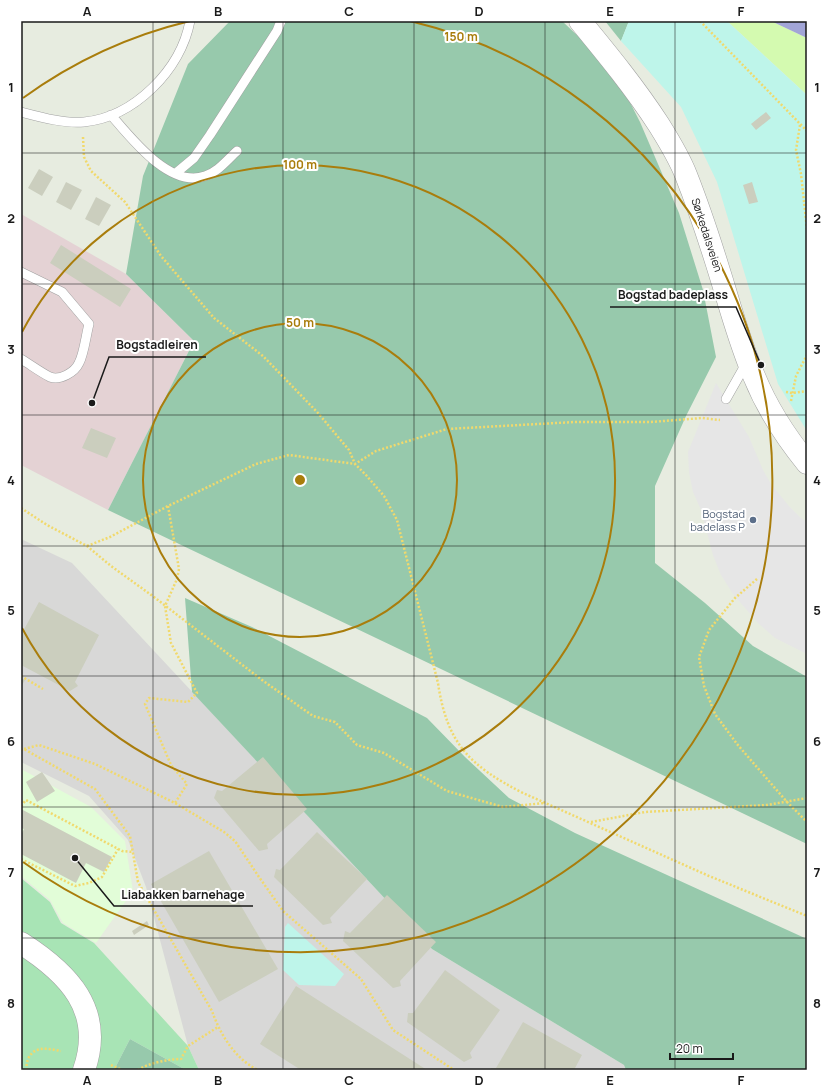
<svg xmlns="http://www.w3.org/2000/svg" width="828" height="1091" font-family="Manrope,sans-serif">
<rect width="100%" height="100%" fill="#e7ece0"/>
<path fill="#d8d8d7" d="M21,539L72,563L432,949L624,1065L626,1070H199L188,1046L146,887L128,840L89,796L21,762Z"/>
<path fill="#e4d2d4" d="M21,214L126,274L194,341L108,510L21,465Z"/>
<path fill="#e2fdd8" d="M21,769L91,807L125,841L133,891L96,943L63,923L50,900L21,876Z"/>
<path fill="#a8e4b5" d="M21,878L50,902L61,923L94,943L188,1046L199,1070H186L130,1039L114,1070H21Z"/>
<path fill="#97c9ac" d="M230,21H562L613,69L640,122L679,213L703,290L716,357L686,416L655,486V563L705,603L753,646L807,677V844L108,510L194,341L126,274L143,176L188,64Z
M605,21H629L621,41Z
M185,598L252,627L427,718L465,757L509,798L575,833L807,939V1070H626L624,1065L432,949L192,692Z
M130,1039L186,1070H114Z"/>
<path fill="#d4fab0" d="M727,21H771L807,38V95Z"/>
<path fill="#bef5ea" d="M629,21H727L807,95V431L778,384L717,182L681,107L621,41Z
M288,923L344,974L335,986L299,985L283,970L285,927Z"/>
<path fill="#e6e6e6" d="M716,383L749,437L763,470L771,484L788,505L801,518L807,522V654L775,638L758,623L733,594L721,575L713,555L701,510L693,492L689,472L688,452Z"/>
<path fill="#a2a5d7" d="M771,21H807V38Z"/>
<path fill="#cbcebe" d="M766,112L771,118L756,130L751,124Z
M39,169L53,177L42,196L28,188Z
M66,182L82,190L71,210L56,202Z
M752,182L758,202L749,204L743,185Z
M96,197L111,205L99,226L85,219Z
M61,245L131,289L120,307L50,263Z
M91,428L116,438L107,458L82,448Z
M39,602L99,635L75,682L78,686L70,691L21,665V635Z
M21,678L25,680L21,687Z
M263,757L307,809L267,844L268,849L259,851L214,798L217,790L222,791Z
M42,772L55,791L37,802L26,782Z
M21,809L112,857L104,872L86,863L76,883L21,854V835L24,829L21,828Z
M317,832L367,879L330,918L332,923L323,925L274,877L276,869L280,870Z
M209,851L278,969L219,1002L151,884Z
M387,895L436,942L400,981L401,986L393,988L343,941L345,931L350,933Z
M147,921L149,925L134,935L132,931Z
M445,970L500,1010L470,1053L472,1058L464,1062L407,1022L408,1013H413Z
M296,986L427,1070H301L260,1044Z
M523,1022L582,1055L574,1070H491V1068H496Z"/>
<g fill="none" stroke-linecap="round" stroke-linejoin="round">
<defs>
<path id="service" d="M21,112C40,117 65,124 84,122C134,117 181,70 190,21
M111,115C131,138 170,189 205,176C218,172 227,160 237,151
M176,173L194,158L210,135L277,31L281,21
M21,272L62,292L89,324C86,335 84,354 79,363C75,372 60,381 50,377C40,372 31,365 21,359
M726,399L747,362"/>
<path id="tertiary" d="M580,21C608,55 635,88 659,125C669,141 679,157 686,175C703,218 717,263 730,307C737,330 744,353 754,376C767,408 785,436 807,463
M21,943C68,973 105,1010 84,1070"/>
</defs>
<use href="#service" stroke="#a1a1a1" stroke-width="10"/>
<use href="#tertiary" stroke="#a1a1a1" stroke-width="23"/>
<path stroke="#f1d96c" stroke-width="2.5" stroke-dasharray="2 2" stroke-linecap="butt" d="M700,21L807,131
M800,125L796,150L801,174L807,229
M83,137L84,157L91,171L125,202L161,256L214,318L263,356L318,413L349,450L355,464L366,475L384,496L397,520L438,683C447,744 470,766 523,793L709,876L807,916
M786,392L792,393L807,391
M791,401L796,376L807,355
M168,506L179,569L177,579L165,606L171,643L197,693L188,702L149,698L145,704L171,765L187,784L175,803
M21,508L47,525L87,546L111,566L154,597L262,680L313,716L335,722L357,745L384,753L447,791L503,807L545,803
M87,546L110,537L168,506L256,464L289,455L355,464L376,451L447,429L575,422H651L702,418L720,420
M757,579L735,598L709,630L699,657L704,686L715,714L737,744L787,802L807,822
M21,676L43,689
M24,749L39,745L95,764L175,803L224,832L235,841L259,877L283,911L361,979L393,1030L454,1070
M21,750L24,749L95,789L130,836L138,882L212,1011C220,1034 235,1059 258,1070
M21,806L26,800L122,851L133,852
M591,822L645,812L767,805L807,798
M21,859L75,886L89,883L102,877L118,849
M111,1065L122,1070
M27,1070C26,1066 27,1061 29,1057C36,1045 50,1049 61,1051
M138,1070C148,1063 170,1059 181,1059L188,1046L218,1027"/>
<use href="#service" stroke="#fff" stroke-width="9"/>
<use href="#tertiary" stroke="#fff" stroke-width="22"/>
</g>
<path fill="none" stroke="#1a1a1a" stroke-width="1" stroke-opacity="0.55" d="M153,21V1070M283,21V1070M414,21V1070M545,21V1070M675,21V1070M21,153H807M21,284H807M21,415H807M21,546H807M21,676H807M21,807H807M21,938H807"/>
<g fill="none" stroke="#a97d0c" stroke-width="2">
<circle cx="300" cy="480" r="157"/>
<path d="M22 332A315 315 0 1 1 22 628"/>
<path d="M23 98A472 472 0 0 1 190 21M410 21A472 472 0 1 1 23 862"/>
</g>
<circle fill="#5c6f8a" stroke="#fff" stroke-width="1.5" cx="753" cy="520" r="4"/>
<g text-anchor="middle" stroke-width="4" stroke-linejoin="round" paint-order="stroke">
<g font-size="11" fill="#1a1a1a" stroke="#fff">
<text transform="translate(707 235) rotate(72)" y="4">Sørkedalsveien</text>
</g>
<g font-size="11" fill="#4e5e75" stroke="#fff" text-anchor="end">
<text x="745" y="518">Bogstad<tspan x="745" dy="13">badelass P</tspan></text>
</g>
</g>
<circle cx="300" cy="480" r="6" fill="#a97d0c" stroke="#fff" stroke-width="2"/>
<g font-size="12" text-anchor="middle" font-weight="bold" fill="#a97d0c" stroke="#fff" stroke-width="4" stroke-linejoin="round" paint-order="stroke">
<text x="461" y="41">150 m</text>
<text x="300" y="169">100 m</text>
<text x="300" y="327">50 m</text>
</g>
<path fill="none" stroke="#1a1a1a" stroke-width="1.5" d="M761 365L736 307H610M92 403L109 357H206M75 858L114 906H253"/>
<g fill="#1a1a1a" stroke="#fff" stroke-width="1.5">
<circle cx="761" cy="365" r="4"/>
<circle cx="92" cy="403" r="4"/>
<circle cx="75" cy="858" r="4"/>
</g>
<g font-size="12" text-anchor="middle" font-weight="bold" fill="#1a1a1a" stroke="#fff" stroke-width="4" stroke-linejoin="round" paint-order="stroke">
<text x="673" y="299">Bogstad badeplass</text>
<text x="157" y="349">Bogstadleiren</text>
<text x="183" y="899">Liabakken barnehage</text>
</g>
<rect width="828" height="1091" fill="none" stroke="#ffffff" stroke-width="44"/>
<path d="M670 1053v6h63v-6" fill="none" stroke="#1a1a1a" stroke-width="2"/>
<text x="676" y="1053" font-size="12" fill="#1a1a1a" stroke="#ffffff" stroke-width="3" paint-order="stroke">20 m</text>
<rect x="22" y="22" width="784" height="1047" fill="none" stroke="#1a1a1a" stroke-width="1.5"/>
<g font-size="13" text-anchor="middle" font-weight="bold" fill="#1a1a1a">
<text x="87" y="16">A</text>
<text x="218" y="16">B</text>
<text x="349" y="16">C</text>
<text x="479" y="16">D</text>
<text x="610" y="16">E</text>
<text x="741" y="16">F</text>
<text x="11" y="92">1</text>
<text x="817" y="92">1</text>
<text x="11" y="223">2</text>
<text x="817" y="223">2</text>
<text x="11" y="354">3</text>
<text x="817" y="354">3</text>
<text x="11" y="485">4</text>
<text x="817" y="485">4</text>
<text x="11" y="615">5</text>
<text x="817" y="615">5</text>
<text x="11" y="746">6</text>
<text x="817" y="746">6</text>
<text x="11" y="877">7</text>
<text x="817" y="877">7</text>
<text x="11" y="1008">8</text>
<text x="817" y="1008">8</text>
<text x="87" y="1085">A</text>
<text x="218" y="1085">B</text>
<text x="349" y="1085">C</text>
<text x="479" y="1085">D</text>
<text x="610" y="1085">E</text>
<text x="741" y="1085">F</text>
</g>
</svg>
